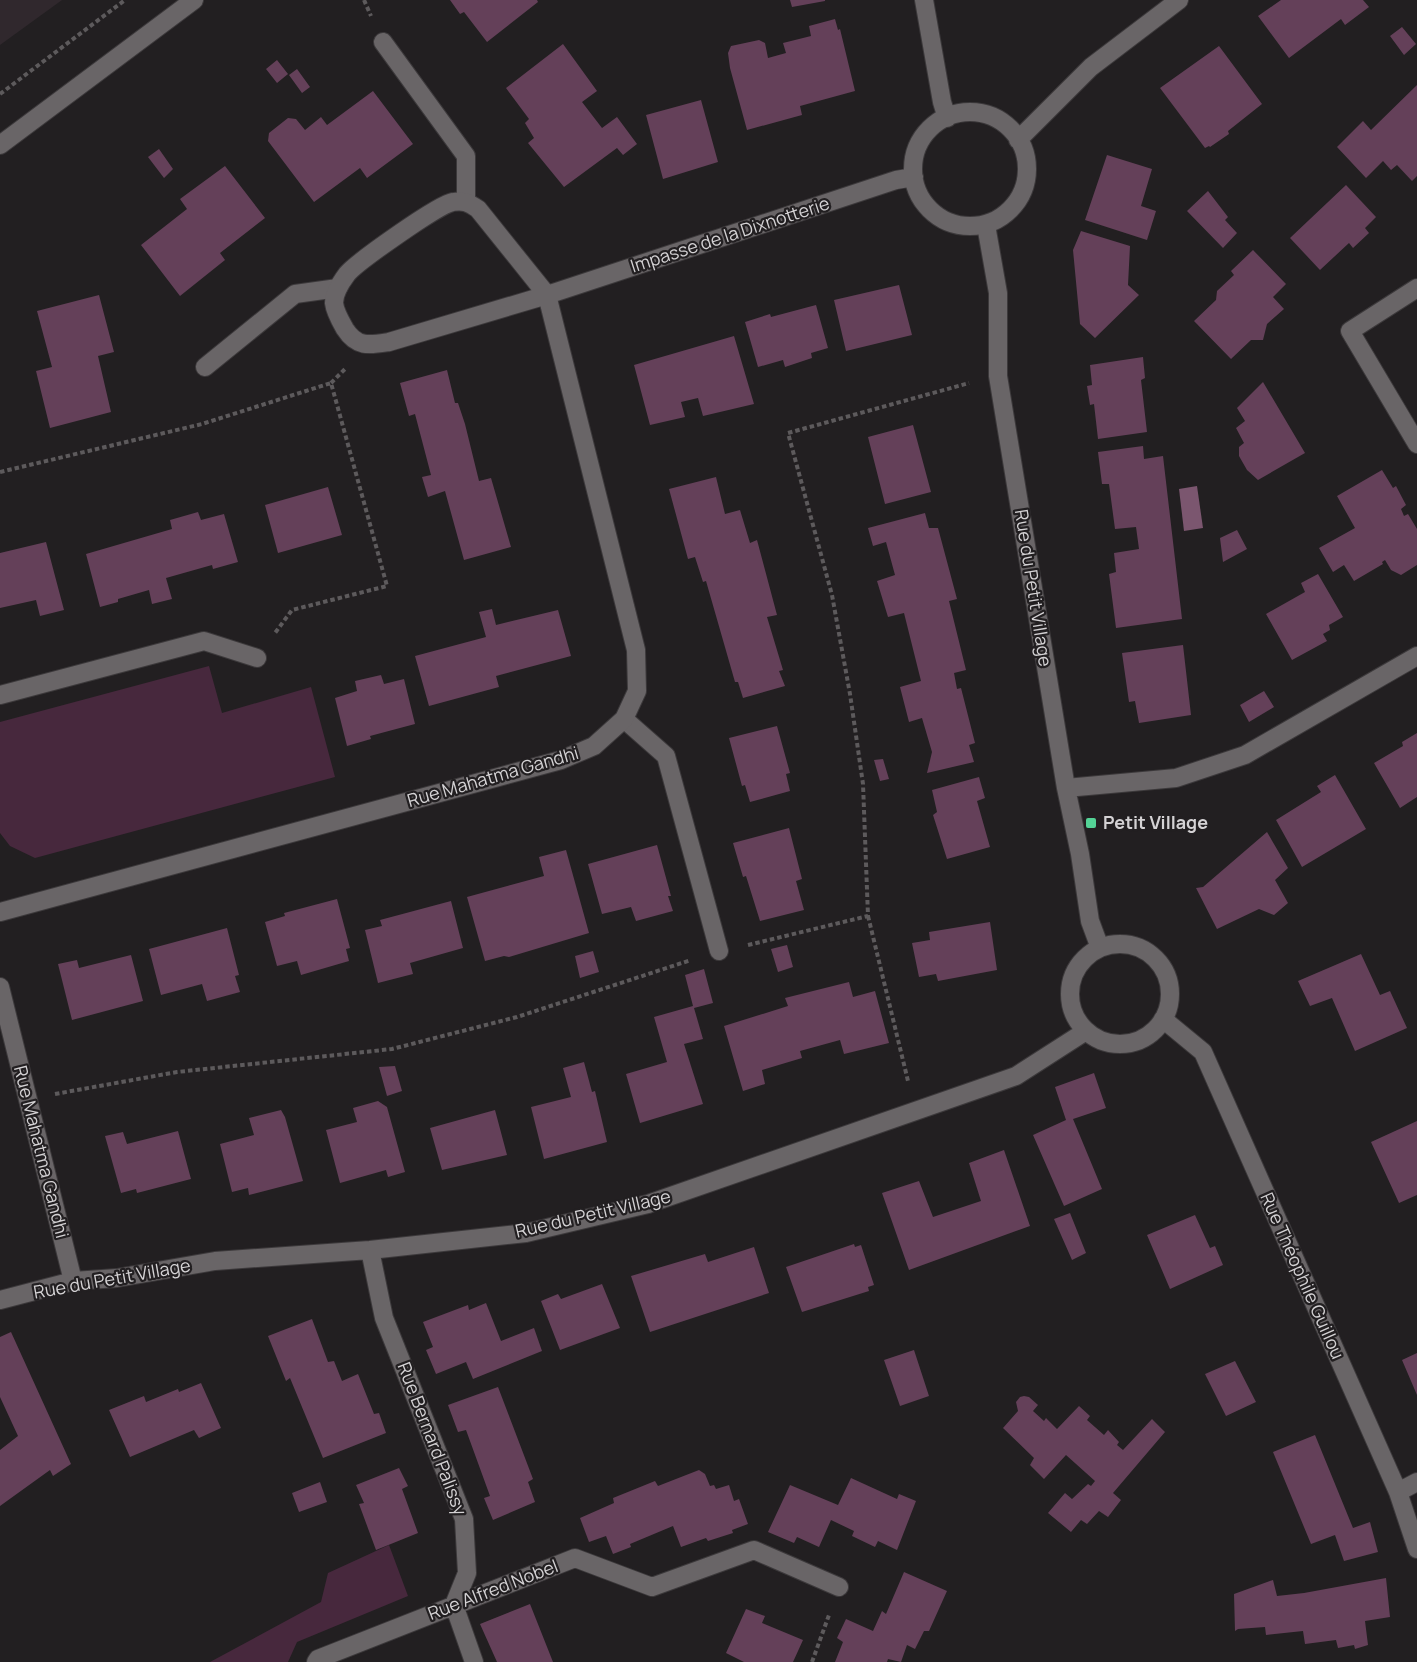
<svg xmlns="http://www.w3.org/2000/svg" width="1417" height="1662" font-family="Manrope,sans-serif">
<rect width="100%" height="100%" fill="#221f21"/>
<path fill="#30282d" d="M0,0H62L0,45Z"/>
<path fill="#47283d" d="M209,666L222,713L311,687L335,777L35,858L10,846L0,833V722Z
M389,1545L408,1596L297,1642L288,1662H210L321,1602L328,1573Z"/>
<path fill="#7b566f" d="M1197,486L1203,528L1184,531L1179,489Z"/>
<path fill="#644059" d="M450,0H537L538,2L487,42L464,12L460,14Z
M790,0H825V1L792,7Z
M1281,0H1363L1369,7L1345,25L1341,19L1289,58L1258,16Z
M835,19L838,30L840,29L855,91L800,106L802,115L747,130L730,68L728,53L731,46L759,40L765,43L768,58L786,53L783,43L811,36L809,26Z
M1402,27L1416,44L1404,55L1390,36Z
M563,44L597,91L582,102L602,128L617,117L637,144L623,155L617,148L564,187L528,143L534,138L525,123L529,119L506,88Z
M1219,46L1262,104L1228,131L1229,134L1210,147L1209,146L1205,148L1160,88Z
M277,60L288,74L277,83L266,69Z
M297,69L310,87L302,93L289,75Z
M1417,85V176L1412,181L1397,165L1391,170L1383,161L1366,178L1337,147L1363,121L1371,130Z
M373,91L413,144L367,178L360,168L314,202L268,141L269,133L288,118L296,119L305,130L321,117L327,125Z
M701,100L718,162L663,179L646,115Z
M159,149L173,169L164,178L148,157Z
M1107,155L1152,169L1141,206L1156,211L1147,240L1085,220Z
M225,166L265,218L220,253L225,260L180,296L141,245L187,209L180,199Z
M1346,185L1376,217L1365,228L1369,233L1353,248L1349,243L1320,270L1290,238Z
M1208,191L1228,217L1225,220L1237,233L1223,248L1187,211Z
M1081,231L1130,246L1128,285L1139,295L1095,338L1080,324L1073,250Z
M1253,250L1286,284L1273,297L1284,309L1267,324L1263,340H1251L1231,359L1194,321L1216,300L1217,291L1234,275L1231,271Z
M899,285L912,335L846,351L834,300Z
M99,295L114,352L98,356L111,412L50,428L36,371L52,367L37,311Z
M816,305L828,348L811,353L812,358L785,367L783,360L758,367L745,322L770,314L771,317Z
M734,336L754,404L703,416L698,398L681,402L685,417L650,425L634,365Z
M1143,357L1145,378L1141,380L1147,432L1098,439L1094,404L1090,405L1087,386L1092,385L1090,365Z
M447,370L455,403H458L465,424L479,481L491,478L511,547L464,560L445,491L428,497L422,477L431,475L415,414L409,416L400,383Z
M1263,382L1305,453L1258,480L1247,470L1239,456V447L1244,443L1236,428L1245,421L1237,408Z
M913,425L931,492L885,504L868,437Z
M1143,446L1144,459L1163,456L1182,619L1116,628L1109,574L1116,572L1114,553L1139,549L1136,527L1115,529L1109,484H1102L1098,452Z
M1382,470L1393,488L1396,486L1406,505L1401,509L1404,516L1408,514L1417,529V565L1401,575L1391,570L1385,560L1382,562L1383,564L1354,581L1344,565L1333,572L1319,548L1355,528L1337,496Z
M716,477L725,514L740,510L750,543L757,540L777,615L767,617L783,670L779,671L785,686L743,698L738,682H735L706,581L703,582L695,557L688,559L669,489Z
M328,487L342,535L278,553L265,505Z
M198,512L201,520L224,514L238,562L213,569L212,565L166,578L172,599L152,604L149,590L118,599V602L100,607L86,554L172,529L170,520Z
M925,513L929,528H938L957,599L949,601L966,670L954,673L957,689L961,688L975,743L969,745L974,762L927,773L932,752L922,718L909,722L900,687L921,681L904,613L888,617L877,581L895,575L886,542L873,546L868,528Z
M1237,530L1247,549L1223,562L1220,538Z
M46,542L64,610L40,616L36,600L0,608V553Z
M1318,574L1343,617L1329,625L1330,630L1323,634L1327,641L1292,660L1266,614L1305,592L1301,583Z
M492,609L496,625L558,610L571,656L496,676L499,687L429,706L415,656L486,637L479,612Z
M1183,645L1191,715L1139,723L1135,701L1129,702L1122,653Z
M381,675L384,684L404,679L415,724L370,736L371,739L347,746L335,698L357,691L355,681Z
M1264,691L1274,707L1249,722L1240,705Z
M777,726L790,773L786,774L790,791L750,802L745,785L742,786L729,738Z
M1417,733V797L1400,808L1374,763L1403,746L1402,742Z
M883,759L889,779L880,781L874,760Z
M1335,775L1366,829L1302,867L1276,820L1321,792L1317,786Z
M979,777L985,798L977,801L990,847L947,859L933,815L937,812L932,790Z
M789,828L802,879L796,881L804,910L760,921L746,876L743,877L733,843Z
M1267,832L1288,868L1275,880L1288,903L1274,915L1259,909L1217,929L1196,888L1203,887Z
M657,845L671,896H668L673,911L636,921L631,907L602,914L588,864Z
M566,850L589,933L509,957L504,956L485,961L467,897L544,876L539,857Z
M337,899L350,948L346,949L349,961L301,975L297,961L277,966L265,922L285,916L284,913Z
M451,901L463,948L410,963L413,974L378,983L365,930L382,926L380,920Z
M990,922L997,970L938,981L936,974L919,977L912,943L930,940L929,932Z
M227,928L239,975L235,976L240,992L207,1001L202,984L161,995L149,949Z
M787,945L793,967L778,972L771,949Z
M593,951L599,972L580,978L575,956Z
M1361,954L1380,995L1390,991L1407,1028L1355,1051L1332,998L1310,1006L1298,981Z
M131,955L143,1001L72,1020L58,964L77,960L79,968Z
M704,969L713,1003L694,1008L703,1039L684,1044L703,1104L640,1123L626,1074L667,1062L654,1017L693,1006L685,975Z
M849,982L853,997L875,991L889,1043L844,1054L840,1040L800,1051L802,1058L762,1070L765,1084L743,1091L724,1026L788,1006L785,998Z
M584,1062L592,1092L595,1091L607,1142L544,1159L531,1107L571,1097L563,1068Z
M395,1066L402,1091L387,1096L379,1067Z
M1094,1073L1106,1108L1073,1119L1102,1189L1064,1206L1033,1135L1066,1120L1055,1087Z
M378,1101L387,1107L405,1172L388,1177L386,1170L340,1183L326,1130L357,1122L353,1108Z
M281,1110L285,1117L303,1181L249,1195L248,1188L232,1192L220,1144L254,1135L249,1118Z
M495,1110L507,1155L442,1170L430,1128Z
M1417,1121V1195L1399,1203L1371,1142Z
M178,1131L191,1179L137,1193L136,1189L121,1193L105,1136L123,1132L127,1144Z
M1004,1150L1030,1226L909,1270L882,1193L919,1181L933,1217L981,1201L969,1163Z
M1070,1213L1086,1253L1072,1260L1054,1219Z
M1195,1215L1210,1248L1215,1246L1223,1265L1170,1289L1147,1235Z
M854,1244L855,1247L861,1245L874,1285L868,1287L869,1291L802,1312L786,1267Z
M754,1247L769,1293L650,1332L631,1276L705,1254L708,1262Z
M602,1284L620,1328L560,1350L541,1301L558,1294L561,1299Z
M486,1303L501,1341L534,1328L542,1351L473,1379L466,1362L436,1374L426,1350L433,1347L423,1322L468,1305L469,1310Z
M312,1319L328,1362L334,1361L342,1381L358,1374L374,1414L379,1413L386,1433L323,1458L290,1378L286,1381L268,1336Z
M11,1332L71,1464L53,1476L50,1470L0,1506V1450L18,1436L0,1397V1337Z
M914,1350L929,1396L900,1406L884,1360Z
M1417,1353V1395L1402,1360Z
M1235,1361L1256,1402L1226,1416L1205,1374Z
M201,1383L221,1428L199,1438L194,1430L130,1457L109,1410L144,1396L146,1402L178,1389L179,1392Z
M498,1387L533,1479L528,1482L535,1502L493,1520L484,1498L490,1496L466,1430L458,1432L448,1405Z
M1024,1396L1029,1397L1038,1405L1033,1411L1044,1421L1046,1418L1057,1429L1079,1406L1090,1416L1087,1420L1104,1435L1108,1430L1119,1442L1117,1445L1123,1450L1152,1419L1165,1432L1113,1493L1121,1500L1108,1517L1099,1511L1087,1524L1081,1520L1071,1532L1048,1513L1065,1493L1072,1499L1088,1484L1091,1486L1095,1481L1066,1455L1044,1479L1030,1465L1034,1458L1003,1428L1018,1411L1016,1402L1020,1397Z
M1315,1435L1353,1528L1370,1522L1378,1552L1344,1561L1335,1535L1311,1544L1273,1452Z
M399,1468L408,1486L402,1489L418,1533L376,1550L359,1504L364,1503L356,1485Z
M699,1470L705,1474L710,1486L714,1485L716,1489L729,1485L734,1501L739,1499L748,1524L732,1530L733,1533L708,1541L706,1538L681,1547L673,1526L630,1544L631,1547L613,1554L606,1536L589,1542L580,1518L614,1503L613,1498L655,1481L658,1486Z
M851,1478L897,1499L899,1494L916,1501L897,1550L878,1541L875,1547L852,1536L854,1531L831,1520L819,1547L797,1537L794,1543L768,1532L790,1485L838,1505Z
M320,1482L327,1502L299,1512L292,1493Z
M904,1572L947,1591L929,1631H924L915,1649L907,1645L901,1662L888,1659L887,1662H835L843,1642L837,1638L846,1619L873,1631L882,1611L886,1614Z
M1386,1578L1390,1617L1365,1621L1368,1645L1355,1649L1354,1645L1338,1648L1336,1640L1305,1644L1303,1631L1266,1635L1265,1627L1238,1629L1235,1631L1234,1594L1273,1580L1277,1596L1304,1593Z
M530,1604L553,1662H497L480,1624Z
M746,1609L765,1616L762,1623L803,1640L793,1662H744L726,1653Z"/>
<g fill="none" stroke-linecap="round" stroke-linejoin="round">
<defs>
<path id="service" d="M383,42L466,156V201
M205,367L295,294L338,288
M624,719L666,756L719,951"/>
<path id="minor" d="M924,0L942,102L947,118
M913 169a57 57 0 1 1 114 0a57 57 0 1 1-114 0Z
M1018,140L1091,67L1179,0
M986,225L998,293V376L1066,788L1080,854L1090,921L1100,948
M1417,288L1350,331L1417,444
M0,695L204,641L257,658
M1066,788L1176,778L1245,755L1417,656
M0,912L561,760L594,746L624,719L637,691L636,650L547,295L478,209C469,203 464,200 453,202C439,204 357,262 347,274C341,282 334,294 334,303C335,312 341,322 345,329C357,348 370,345 389,342L547,295L896,180L914,177
M1070 994a50 50 0 1 1 100 0a50 50 0 1 1-100 0Z
M0,987L73,1281
M1163,1019L1203,1052L1398,1492L1417,1549
M370,1250L384,1318L464,1519L467,1573L454,1605L474,1662
M0,1300L73,1281L117,1278L215,1261L370,1250L526,1233L648,1204L1016,1076L1086,1031
M1398,1492L1417,1482
M316,1662L318,1659L575,1558L652,1587L754,1550L839,1587"/>
<path id="tertiary" d="M0,145L194,0"/>
</defs>
<use href="#service" stroke="#3c393b" stroke-width="20"/>
<use href="#minor" stroke="#3c393b" stroke-width="20"/>
<use href="#tertiary" stroke="#3c393b" stroke-width="20"/>
<path stroke="#5d5a5c" stroke-width="4" stroke-dasharray="4.5 3" stroke-linecap="butt" d="M364,0L371,16
M0,94L125,0
M331,383L345,369
M0,472L202,424L331,383L387,586L292,610L275,633
M868,916L908,1081
M748,945L868,916L863,784L850,694L832,595L788,433L969,383
M55,1094L177,1072L392,1049L517,1017L691,960
M812,1662L829,1615"/>
<use href="#service" stroke="#696567" stroke-width="18"/>
<use href="#minor" stroke="#696567" stroke-width="18"/>
<use href="#tertiary" stroke="#696567" stroke-width="18"/>
</g>
<rect fill="#54d396" stroke="#221f21" stroke-width="2" x="1085" y="817" width="12" height="12" rx="3"/>
<g text-anchor="middle" stroke-width="4.5" stroke-linejoin="round" paint-order="stroke">
<g font-size="18" fill="#d4d2d4" stroke="#221f21">
<text transform="translate(730 235) rotate(-18)" y="6">Impasse de la Dixnotterie</text>
<text transform="translate(1033 588) rotate(81)" y="6">Rue du Petit Village</text>
<text transform="translate(493 777) rotate(-16)" y="6">Rue Mahatma Gandhi</text>
<text transform="translate(41 1152) rotate(76)" y="6">Rue Mahatma Gandhi</text>
<text transform="translate(593 1214) rotate(-13)" y="6">Rue du Petit Village</text>
<text transform="translate(1302 1276) rotate(66)" y="6">Rue Théophile Guillou</text>
<text transform="translate(112 1279) rotate(-10)" y="6">Rue du Petit Village</text>
<text transform="translate(432 1439) rotate(69)" y="6">Rue Bernard Palissy</text>
<text transform="translate(493 1590) rotate(-21)" y="6">Rue Alfred Nobel</text>
</g>
<g font-size="18" font-weight="bold" fill="#d4d2d4" stroke="#221f21" text-anchor="start">
<text x="1103" y="829">Petit Village</text>
</g>
</g>
</svg>
